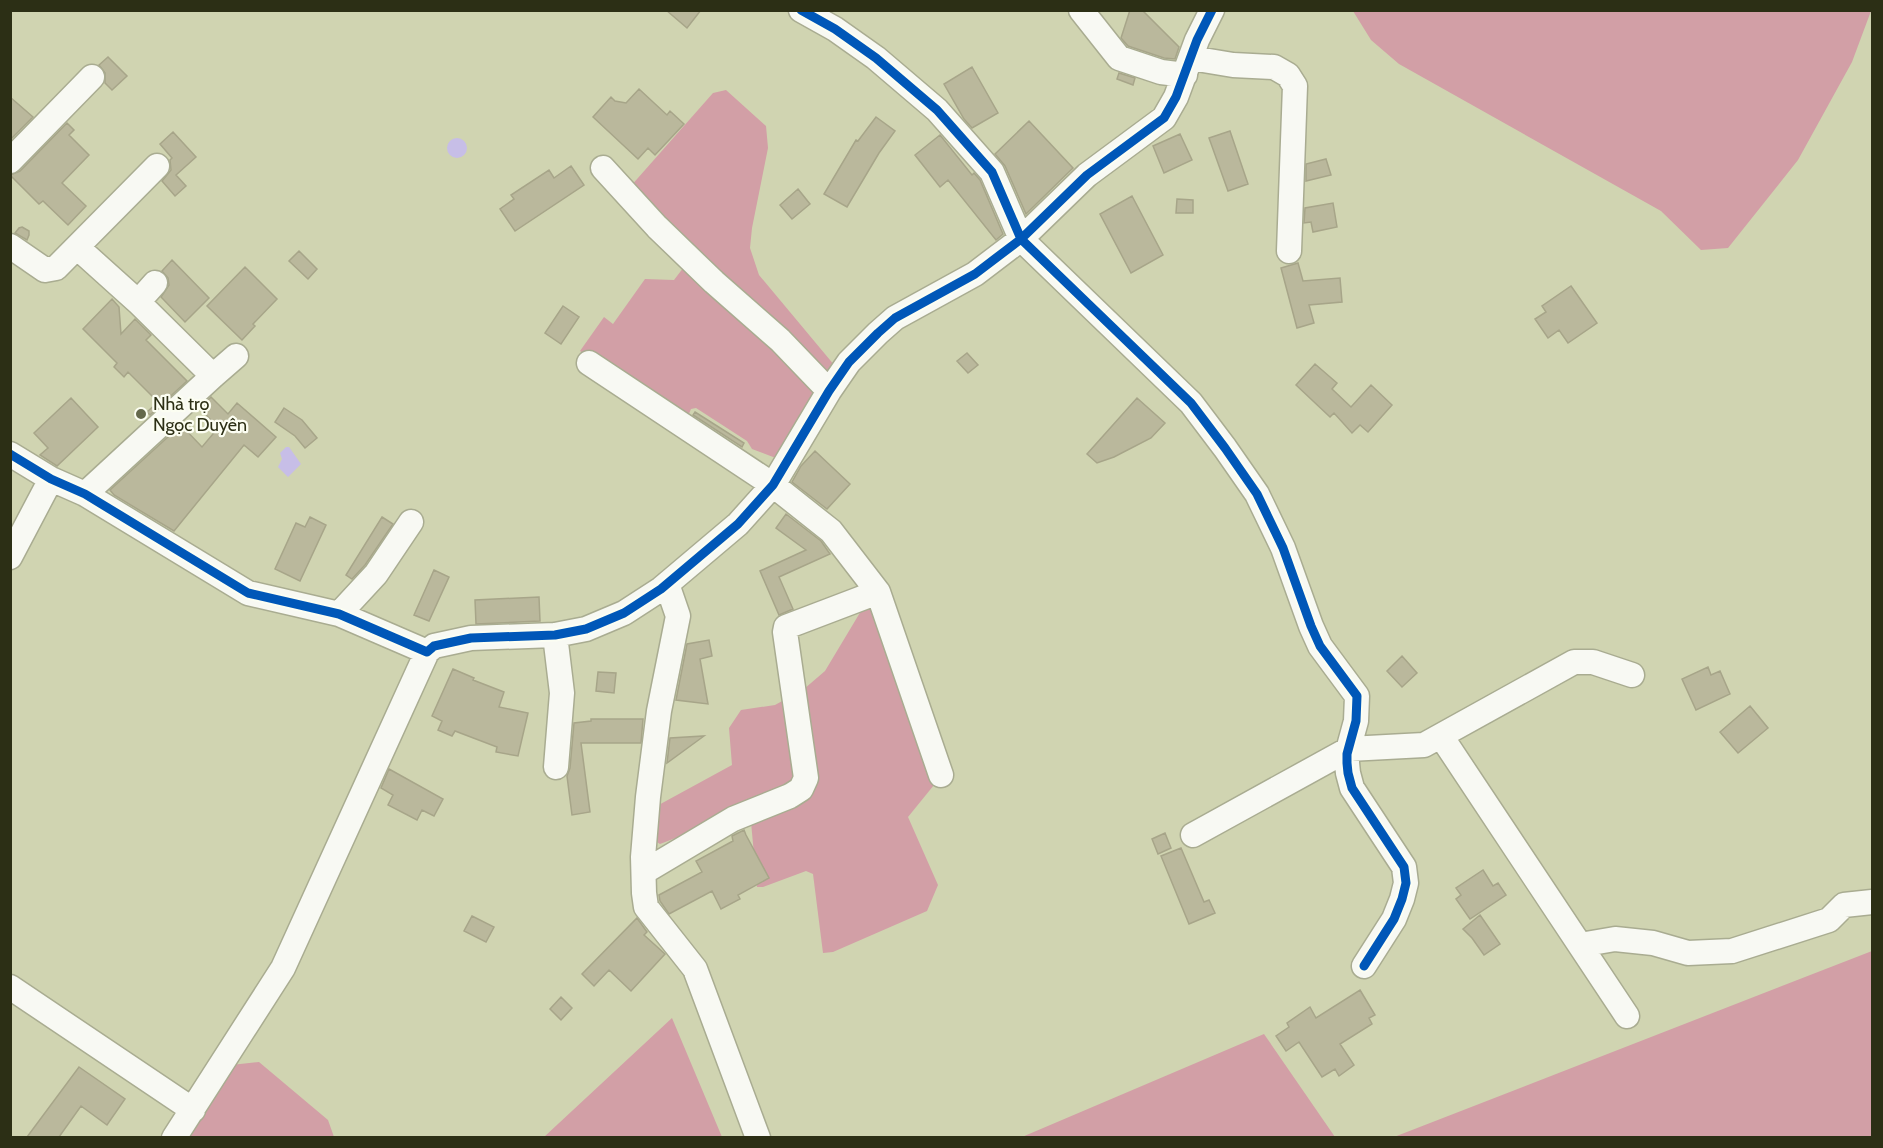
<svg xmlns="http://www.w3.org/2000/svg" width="1883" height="1148" font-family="Cabin,sans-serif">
<rect width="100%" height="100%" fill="#d0d4b1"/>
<path fill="#d29fa6" d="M1353,11H1871L1852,62L1798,160L1728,248L1701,250L1661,211L1399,64L1371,40Z
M726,90L766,126L768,148L752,228L750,248L759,275L835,366L781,460L752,449L747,441L696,408L691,409L687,418L683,419L580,351L604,317L613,324L645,279L674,280L693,255L630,187L713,93Z
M864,606L878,612L883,622L934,785L908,817L938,885L927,911L833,952L823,953L813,874L806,871L763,887H757L751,822L738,814L660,844L652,839L655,807L732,765L729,728L741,710L775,705L804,689L825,671Z
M1872,951V1137H1394Z
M672,1018L722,1137H544Z
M1264,1034L1335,1137H1022Z
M259,1062L328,1120L334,1137L182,1138L231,1065Z"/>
<path fill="#c7bee7" d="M447 148a10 10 0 1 1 20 0a10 10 0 1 1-20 0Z
M286,447H289L301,464L288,477L278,467L282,459L280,453Z"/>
<path fill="#bab89c" stroke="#a7a589" stroke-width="1.5" d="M666,10H701L687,28Z
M1130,10H1142L1179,47L1175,59L1164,58L1128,46L1121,38Z
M108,57L127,76L112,90L105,83V73L99,65Z
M972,67L998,113L972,128L964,119L944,84Z
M1119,73L1135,78L1133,85L1117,79Z
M639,89L667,115L670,111L684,124L655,155L648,148L638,159L593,117L611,97L615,101L626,103Z
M10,97L33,117L10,140Z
M876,117L895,131L879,153L847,207L824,194L856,140L858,141Z
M1029,121L1073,168L1026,214L1005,166L995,154Z
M67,123L74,130L69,135L89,155L62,183L86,206L68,225L43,201L39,204L10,175L20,171Z
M1230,131L1248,184L1228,191L1209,138Z
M173,132L196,157L176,175L186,186L175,196L162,181L171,170L170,160L172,158L160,144Z
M1180,134L1192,160L1164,173L1153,146Z
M940,135L972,175L974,173L980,180L1003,234L996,240L948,180L940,187L915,155Z
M1326,159L1331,175L1306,181V164Z
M571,166L584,185L515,231L500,209L514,199L511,195L549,170L554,178Z
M798,189L810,204L792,219L780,205Z
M1132,196L1163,255L1131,273L1100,214Z
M1177,199L1193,200V213H1176Z
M1333,203L1337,227L1313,232L1311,222L1304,223L1305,208Z
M22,227L29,231V235L27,240L15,233L19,228Z
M299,251L317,269L308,279L289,261Z
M172,260L209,298L185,322L161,297L169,285L168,278L162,271Z
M1298,263L1303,281L1340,278L1342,302L1309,305L1314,323L1297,328L1281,268Z
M245,267L277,299L253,324L255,326L242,340L207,306Z
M1571,286L1597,323L1568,343L1559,330L1548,338L1535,319L1546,312L1542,306Z
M112,299L119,307L121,334L135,319L151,335L146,340L187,381L150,415L147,412L158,402L128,372L124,377L114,367L117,363L83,329Z
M563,306L579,317L561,344L545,333Z
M967,353L978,365L968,373L957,361Z
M1315,364L1337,383L1332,389L1351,407L1371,385L1392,405L1368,432L1360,425L1352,433L1334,413L1330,417L1296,385Z
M211,397L228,414L237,403L276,437L258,457L244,445L174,531L114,495L110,490L181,425L202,447L218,428L200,408Z
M71,398L98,427L57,466L40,455L48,448L34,433Z
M1137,398L1165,423L1151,438L1114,457L1097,463L1087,454Z
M284,408L302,420L317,438L305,448L295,436L275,422Z
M695,412L744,443L742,447L693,415Z
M815,451L850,484L827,509L792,482L801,466Z
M786,514L821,541L830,554L779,577L793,609L779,615L760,571L806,550L776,528Z
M310,517L326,525L300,581L275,569L296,523L305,527Z
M382,517L393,524L365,565L352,579L346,575Z
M434,570L449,577L429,621L414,615Z
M539,597L540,621L476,624L475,600Z
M709,640L712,656L700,659L708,704L676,700L687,644Z
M1402,656L1417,673L1402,687L1387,671Z
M1708,667L1711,675L1720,671L1730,694L1696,710L1682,679Z
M453,669L474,678L473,680L504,692L499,707L528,713L518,756L496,752L497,747L455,731L452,736L438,730L442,721L432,716Z
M598,672L616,673L614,693L596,691Z
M1750,706L1768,728L1738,753L1720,732Z
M591,719H643L641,743H581L590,812L572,815L567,776L570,768L574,723L591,721Z
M704,736L667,763L670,738Z
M389,769L443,799L434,816L422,810L417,820L388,805L393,795L381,788Z
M744,830L746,835L769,878L738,895L740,899L721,909L712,891L669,914L660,901L659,895L702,872L696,861L733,841L732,836Z
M1165,833L1171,848L1158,854L1152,839Z
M1181,848L1204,902L1209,900L1215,913L1189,924L1161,856Z
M1483,870L1493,886L1498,883L1506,895L1470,919L1456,899L1461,895L1456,888Z
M1480,915L1500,944L1484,955L1472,938L1463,929Z
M472,916L494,927L486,942L464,931Z
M637,918L647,932L644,935L665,954L631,991L609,970L594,986L582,974Z
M1360,990L1375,1015L1369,1018L1372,1024L1340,1044L1354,1065L1339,1076L1335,1069L1322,1077L1299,1042L1286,1051L1276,1036L1289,1027L1287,1023L1310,1007L1316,1018Z
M561,997L572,1008L561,1020L550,1009Z
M79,1067L125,1099L107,1125L81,1106L59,1137H27Z"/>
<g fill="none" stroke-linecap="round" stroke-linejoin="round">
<defs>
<path id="minor" d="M801,10L835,29L876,58L937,110L992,172L1021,239L1191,403L1225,448L1257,494L1283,548L1311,626L1320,646L1357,696L1356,721L1347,754V763L1348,773L1352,788L1404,867L1406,883L1402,899L1394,919L1364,966
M1081,10L1119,58L1161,72L1185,75
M1191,58L1233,65L1274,67L1288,75L1295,86L1289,251
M10,161L92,77
M603,168L657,227L714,282L780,340L829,391
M10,246L45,270L56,268L157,166
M78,248L138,302L213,376L85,494
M138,302L155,283
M589,363L773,485L831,531L878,592L941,775
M213,376L236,356
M10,454L51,479L85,494L248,593L339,614L427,652L434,646L471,638L555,635L586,629L624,613L661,589L738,524L773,485L829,391L849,362L878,333L895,318L975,274L1021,239L1087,175L1164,118L1176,97L1197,40L1212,10
M10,557L51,479
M667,584L678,616L659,711L648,797L643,857L644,893L646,907L695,969L758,1138
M339,614L376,574L411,522
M555,635L562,693L556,767
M1441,736L1627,1016
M1193,835L1349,749L1424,745L1574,662H1593L1632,675
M644,872L733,819L790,796L801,789L806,778L785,632L786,627L878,592
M1580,945L1615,939L1653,943L1688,953L1732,951L1829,920L1844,905L1872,902
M10,987L193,1110
M174,1138L283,968L427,652"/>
</defs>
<use href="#minor" stroke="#a9ac91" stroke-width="27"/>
<use href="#minor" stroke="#f8f9f3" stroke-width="24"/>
<defs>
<path id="cycleway" d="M801,10L835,29L876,58L937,110L992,172L1021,239L1191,403L1225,448L1257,494L1283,548L1311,626L1320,646L1357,696L1356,721L1347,754V763L1348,773L1352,788L1404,867L1406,883L1402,899L1394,919L1364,966
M10,454L51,479L85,494L248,593L339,614L427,652L434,646L471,638L555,635L586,629L624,613L661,589L738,524L773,485L829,391L849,362L878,333L895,318L975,274L1021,239L1087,175L1164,118L1176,97L1197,40L1212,10"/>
</defs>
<use href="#cycleway" stroke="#fcfef2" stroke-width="13"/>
<use href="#cycleway" stroke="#0057b8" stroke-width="9"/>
</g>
<circle fill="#65694c" stroke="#fcfef2" stroke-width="2" cx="141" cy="414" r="6"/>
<g text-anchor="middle" stroke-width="4.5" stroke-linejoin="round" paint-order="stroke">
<g font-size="18" fill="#2c2f15" stroke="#fcfef2" text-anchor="start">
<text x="153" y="410">Nhà trọ<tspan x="153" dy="21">Ngọc Duyên</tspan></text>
</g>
</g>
<rect width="1883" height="1148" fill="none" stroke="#2c2f15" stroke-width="24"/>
</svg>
